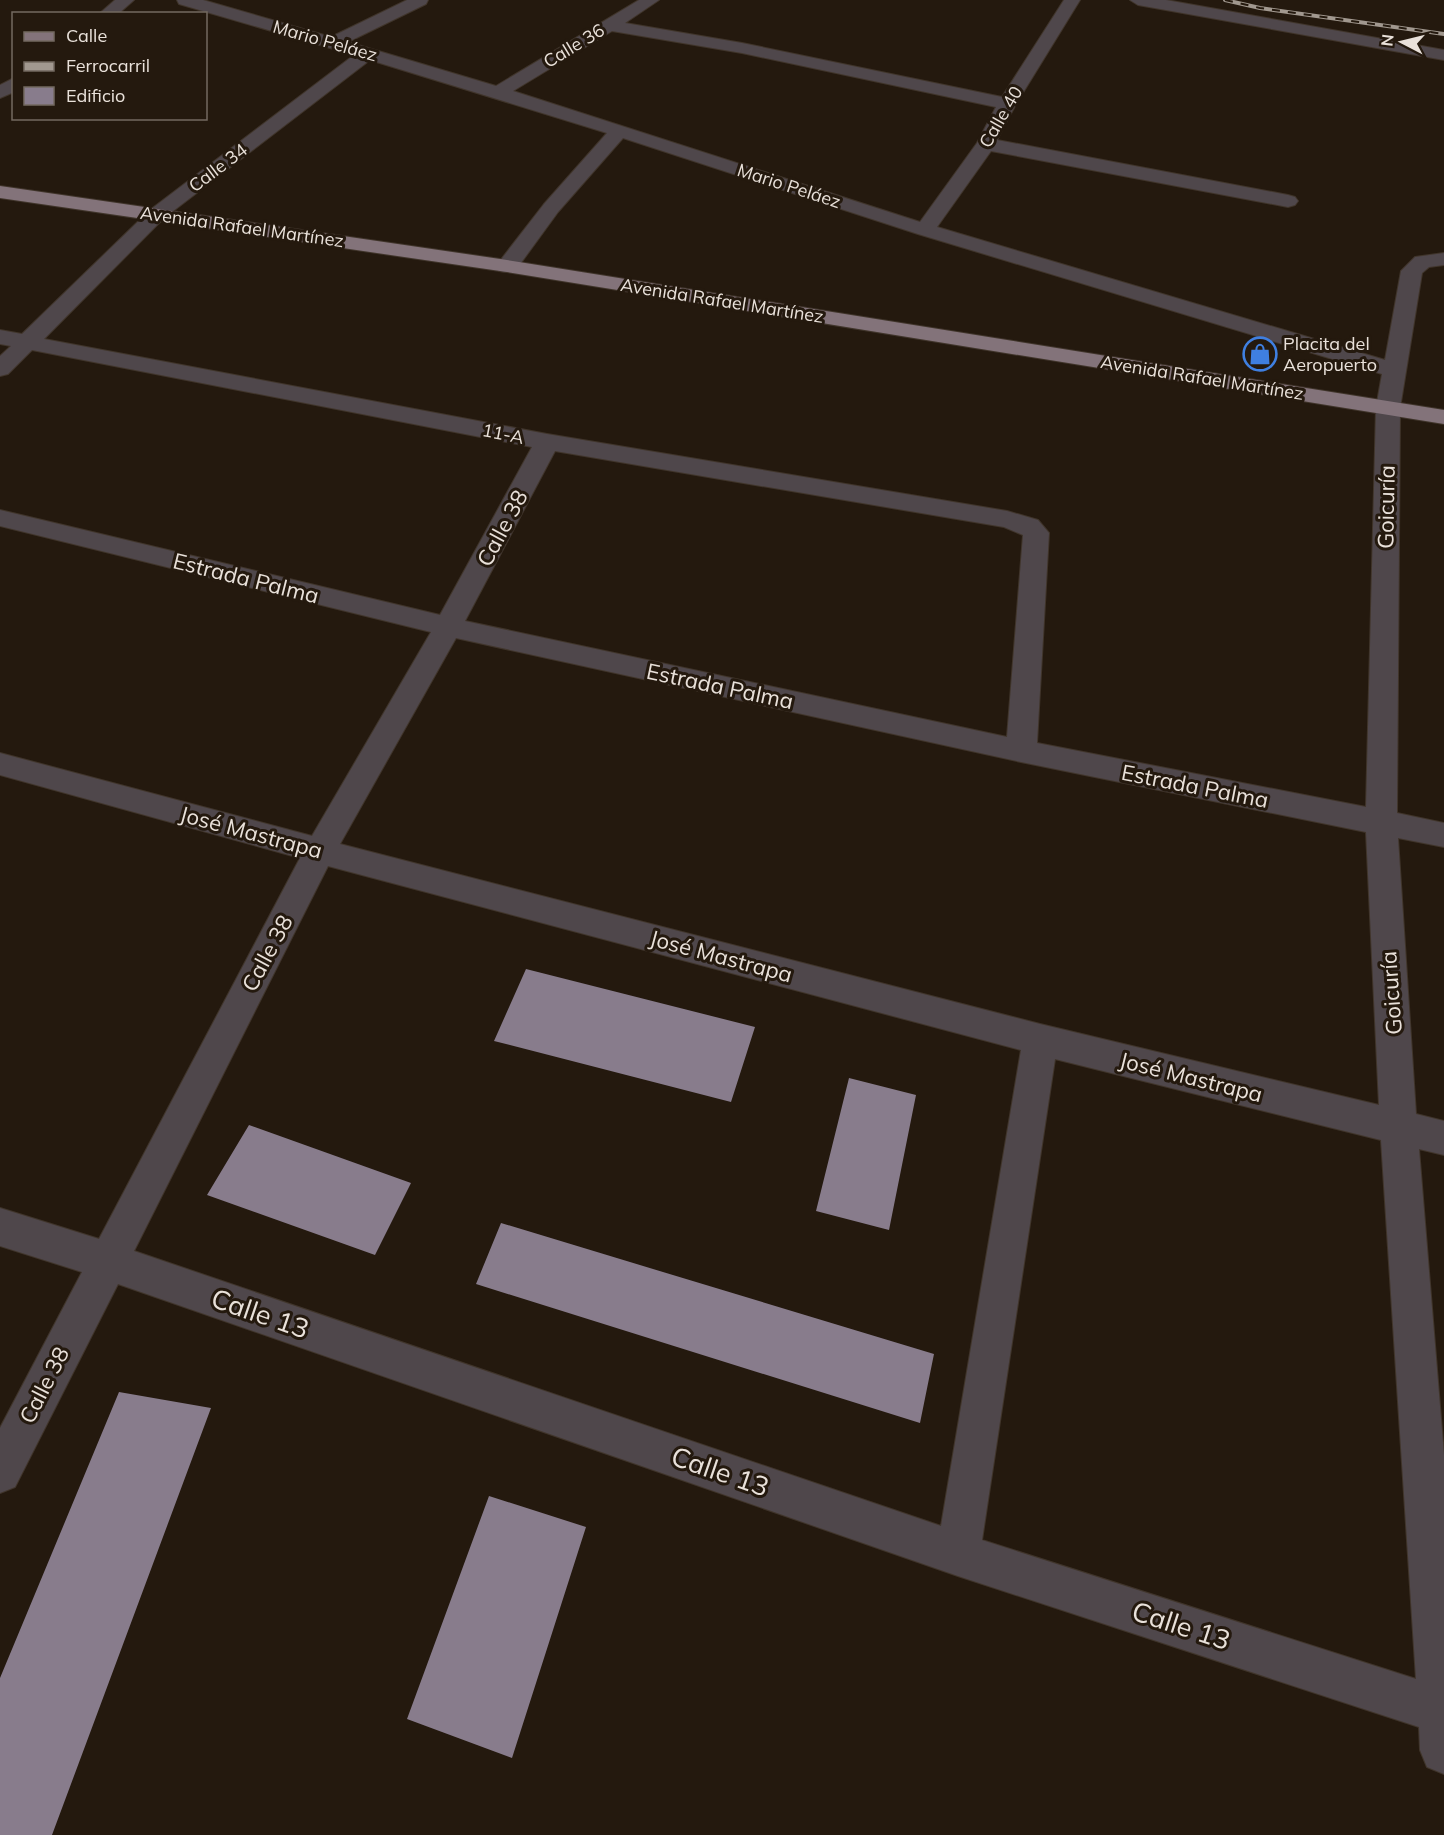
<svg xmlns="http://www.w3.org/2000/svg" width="1444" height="1835" font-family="Mulish,sans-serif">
<rect width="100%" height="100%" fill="#24190e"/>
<path fill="#887c8c" d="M526,969L755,1027L731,1102L494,1041Z
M849,1078L916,1095L889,1230L816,1211Z
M249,1125L411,1183L375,1255L207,1195Z
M501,1223L934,1354L920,1423L476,1284Z
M119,1392L211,1408L52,1835H0V1678Z
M489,1496L586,1527L512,1758L407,1719Z"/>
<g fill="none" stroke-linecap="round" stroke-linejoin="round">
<defs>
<path id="minor" d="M115,0H134L118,14H99Z
M177,0H203L331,37L407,0H428L426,4L348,42L496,86L639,0H659L625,23L742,43L1002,97L1064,0H1080L1016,104L997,140L1288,195L1295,197L1298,201L1295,205L1288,207L991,151L937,227L1385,360L1401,271L1415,257L1444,253V265L1429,267L1422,273L1400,408L1397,813L1444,823V847L1398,838L1416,1114L1444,1121V1155L1419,1149L1444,1455V1774L1427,1767L1420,1750L1419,1727L958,1576L118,1284L15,1487L0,1493V1428L82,1272L0,1246V1208L99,1239L300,858L0,775V753L312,836L431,632L0,526V510L440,615L532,447L32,350L8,374L0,376V356L11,346L0,344V330L22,334L150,210L354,55L179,4ZM612,31L742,53L996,107L977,143L920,222L513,91ZM370,60L607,133L544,204L496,266L499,271L507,272L515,271L558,212L623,138L918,234L1382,374L1376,408L1366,807L1037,743L1049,533L1038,520L1007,511L547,434L44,339L164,218ZM555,451L1004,527L1023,535L1007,737L465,621ZM456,638L1021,762L1366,832L1379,1105L1040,1024L340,844ZM328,866L1021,1050L941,1526L134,1251ZM1055,1059L1381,1140L1416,1679L982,1540Z
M1130,0H1166L1444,50V60L1138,5Z
M14,78V92L0,98V85Z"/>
<path id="major" d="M0,186L507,260L1444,410V424L507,272L0,198Z"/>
</defs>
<use href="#minor" stroke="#40352b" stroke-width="2"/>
<use href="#major" stroke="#40352b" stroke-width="2"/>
<use href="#minor" fill="#4f474b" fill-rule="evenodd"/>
<use href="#major" fill="#83737a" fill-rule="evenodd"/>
<defs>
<path id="rail" d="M1225,0L1260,8L1444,34"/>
</defs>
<use href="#rail" stroke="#a1988f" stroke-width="4"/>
<use href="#rail" stroke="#24190e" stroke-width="2" stroke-dasharray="8" stroke-linecap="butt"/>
</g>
<defs>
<symbol id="shop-ring" viewBox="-11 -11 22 22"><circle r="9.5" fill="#24190e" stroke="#3f7fe0" stroke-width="1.5"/><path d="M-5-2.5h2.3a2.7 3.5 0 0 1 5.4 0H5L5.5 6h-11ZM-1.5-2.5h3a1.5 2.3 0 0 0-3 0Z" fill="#3f7fe0"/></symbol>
</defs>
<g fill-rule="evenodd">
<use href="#shop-ring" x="1241" y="335" width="38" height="38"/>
</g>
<g text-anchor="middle" stroke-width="6" stroke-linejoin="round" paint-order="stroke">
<g font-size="18" fill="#e9e1da" stroke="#24190e">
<text transform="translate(325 41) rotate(16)" y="6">Mario Peláez</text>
<text transform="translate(574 46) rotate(-31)" y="6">Calle 36</text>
<text transform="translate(1001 117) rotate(-60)" y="6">Calle 40</text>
<text transform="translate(218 168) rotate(-37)" y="6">Calle 34</text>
<text transform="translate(789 186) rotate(18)" y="6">Mario Peláez</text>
<text transform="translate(242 227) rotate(8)" y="6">Avenida Rafael Martínez</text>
<text transform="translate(722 301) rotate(9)" y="6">Avenida Rafael Martínez</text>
<text transform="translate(1202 378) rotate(9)" y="6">Avenida Rafael Martínez</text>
<text transform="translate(503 434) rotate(11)" y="6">11-A</text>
</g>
<g font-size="18" fill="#e9e1da" stroke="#24190e" text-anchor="start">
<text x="1283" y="350">Placita del<tspan x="1283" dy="21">Aeropuerto</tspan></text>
</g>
<g font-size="22" fill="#e9e1da" stroke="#24190e">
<text transform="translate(1386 507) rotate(-89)" y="8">Goicuría</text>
<text transform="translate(502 528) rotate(-62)" y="8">Calle 38</text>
<text transform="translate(246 578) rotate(14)" y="8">Estrada Palma</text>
<text transform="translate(720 686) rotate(12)" y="8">Estrada Palma</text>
<text transform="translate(1195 786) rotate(11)" y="8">Estrada Palma</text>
<text transform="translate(251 832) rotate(15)" y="8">José Mastrapa</text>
<text transform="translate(267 953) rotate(-62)" y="8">Calle 38</text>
<text transform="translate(721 956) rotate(15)" y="8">José Mastrapa</text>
<text transform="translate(1391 993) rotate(-94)" y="8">Goicuría</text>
<text transform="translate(1191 1077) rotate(14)" y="8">José Mastrapa</text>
<text transform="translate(44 1385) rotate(-63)" y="8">Calle 38</text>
</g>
<g font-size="27" fill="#e9e1da" stroke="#24190e">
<text transform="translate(260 1314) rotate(19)" y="9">Calle 13</text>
<text transform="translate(720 1472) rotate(19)" y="9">Calle 13</text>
<text transform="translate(1181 1626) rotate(18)" y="9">Calle 13</text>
</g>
</g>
<rect x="12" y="12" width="195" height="108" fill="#24190e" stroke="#736960" stroke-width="1.5"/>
<rect x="24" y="32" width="30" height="9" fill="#83737a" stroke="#736960" stroke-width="1.5"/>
<text x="66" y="42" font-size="18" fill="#e9e1da">Calle</text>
<rect x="24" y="62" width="30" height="9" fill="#a1988f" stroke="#736960" stroke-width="1.5"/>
<text x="66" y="72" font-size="18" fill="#e9e1da">Ferrocarril</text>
<rect x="24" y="87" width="30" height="18" fill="#887c8c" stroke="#736960" stroke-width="1.5"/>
<text x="66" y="102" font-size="18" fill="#e9e1da">Edificio</text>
<g transform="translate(1402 42) rotate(277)" stroke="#24190e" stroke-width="4.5" paint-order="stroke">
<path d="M0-4.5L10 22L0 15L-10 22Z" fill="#e9e1da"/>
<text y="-9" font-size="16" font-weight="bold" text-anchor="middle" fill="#e9e1da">N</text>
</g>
</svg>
